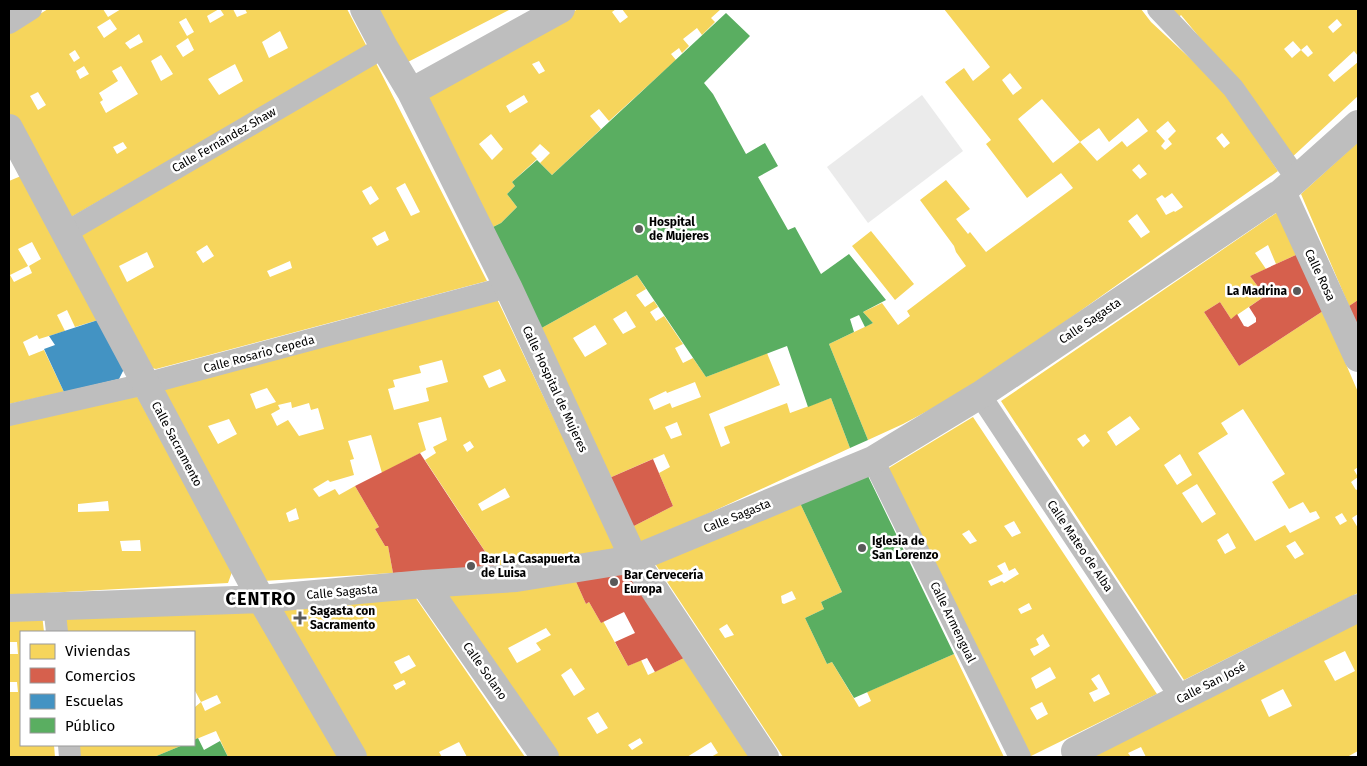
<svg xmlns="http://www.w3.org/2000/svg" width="1367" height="766" font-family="'Fira Sans',sans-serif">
<rect width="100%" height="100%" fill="#fff"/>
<path fill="#ebebeb" d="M922,95L963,151L868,223L827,167Z"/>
<path fill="#f6d55c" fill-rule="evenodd" d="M48,9H103L108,17L121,9H219L207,16L210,23L224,15L220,9H233L237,17L247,13L245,9H347L367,47L66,220L9,115V33ZM186,18L194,32L187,36L179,22ZM110,19L117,29L104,38L97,27ZM280,31L288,48L269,58L262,42ZM139,34L143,42L130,49L125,43ZM188,38L194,50L183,57L176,46ZM75,50L80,58L74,62L69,54ZM161,55L173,74L161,81L151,61ZM235,64L243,81L219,95L208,79ZM84,66L89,74L80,79L76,71ZM121,66L138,94L106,113L100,102L103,100L99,93L118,81L112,71ZM38,92L46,105L38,110L30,96ZM123,142L127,148L117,154L113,147Z
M375,9H511L404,64Z
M578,9H616L612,12L620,23L628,17L622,9H721L711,18L715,22L702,35L697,28L683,39L689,46L682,53L679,48L671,54L676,60L609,121L599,109L590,116L601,129L552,175L540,163L550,153L540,144L531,153L537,159L512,182L515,186L507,194L517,207L501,223L491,228L423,96ZM539,61L545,71L539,74L532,64ZM524,95L528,102L510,113L506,106ZM491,134L503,149L492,160L479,144Z
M944,9H1141L1151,22L1222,88L1278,171L994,372L954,397L903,424L868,440L829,344L873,323L863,312L882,303L898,325L910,316L907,311L966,266L956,252L954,246L920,200L946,180L970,209L956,219L968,234L970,232L986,252L1073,188L1061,173L1027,198L986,144L991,140L945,82L964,68L973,81L990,67ZM1010,73L1022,88L1013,95L1002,80ZM1042,99L1080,142L1053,163L1018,119ZM1138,118L1148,131L1127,147L1122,141L1097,161L1080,142L1099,128L1109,142ZM1168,121L1176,131L1168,139L1172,144L1165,150L1161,146L1165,141L1156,131ZM1222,133L1230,143L1224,148L1216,138ZM1139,164L1147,174L1140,179L1132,170ZM1172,193L1183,207L1175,212L1174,211L1166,215L1156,199L1162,195L1165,198ZM1137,214L1150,232L1141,238L1128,221Z
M1165,9H1358V56L1354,51L1328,75L1334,82L1358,62V96L1289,160L1248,96L1181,15L1175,21ZM1337,19L1342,25L1333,33L1328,27ZM1293,41L1301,50L1307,45L1313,53L1308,57L1301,50L1292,58L1284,49Z
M376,63L487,281L156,369L144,366L75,238ZM405,183L420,212L411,216L396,188ZM371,186L379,199L370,205L362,191ZM385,231L389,240L377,246L372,238ZM207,245L214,256L203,263L196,252ZM147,252L154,267L127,282L119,266ZM290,261L292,268L270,277L267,271Z
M1358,142V300L1349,306L1301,194Z
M21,176L98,320L75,327L67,310L57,315L65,331L39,339L37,335L23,342L29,356L44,350L64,392L9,404V327L10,326L9,323V181ZM32,242L41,259L29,266L32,273L14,282L10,275L28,266L18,249Z
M1279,211L1298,254L1276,264L1268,245L1255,253L1266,269L1250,276L1265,296L1231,319L1220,302L1204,312L1239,366L1323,311L1358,392V467L1354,470L1358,477L1351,482L1356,490L1358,489V514L1352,518L1358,528V593L1184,680L1001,401ZM1243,409L1285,474L1272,482L1289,509L1303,502L1310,513L1316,511L1320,518L1290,533L1285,525L1255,541L1198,453L1228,434L1221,423ZM1130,416L1140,429L1116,446L1107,432ZM1085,434L1090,441L1083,447L1077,439ZM1180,454L1192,475L1177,485L1164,465ZM1197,484L1216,514L1202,523L1182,493ZM1342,513L1347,521L1340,525L1335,517ZM1228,533L1236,548L1225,554L1217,540ZM1295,541L1304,554L1295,559L1286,546Z
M871,231L914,284L895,300L852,246Z
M637,275L646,289L636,295L645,307L654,301L658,307L650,312L656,321L664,316L683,344L675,348L683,363L693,358L706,377L767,353L780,385L709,414L721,447L730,443L724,427L787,403L790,413L831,398L850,448L638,546L630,528L673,506L659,473L670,467L664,454L607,479L538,330ZM626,311L636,327L623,334L613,319ZM595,325L607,344L585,357L573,338ZM695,382L701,397L672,408L670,403L654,410L649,399L666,391L667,393ZM677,422L682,435L671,439L665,427Z
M497,299L616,549L496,568L425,460L436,453L433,447L447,440L441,417L418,423L426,450L382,473L371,435L348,441L354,459L350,460L354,475L330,482L328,480L313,489L319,497L335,489L339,495L355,486L379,527L375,529L385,546H388L393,573L263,581L154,390ZM442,360L448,382L426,388L429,401L394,410L388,389L395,387L393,380L421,373L419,366ZM500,369L506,381L489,388L483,376ZM267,388L276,402L256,409L250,394ZM291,402L292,408L309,403L311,410L318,408L324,429L299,436L288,420L277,426L271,414L280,409L278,405ZM229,419L237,434L218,444L208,426ZM470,441L474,447L467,452L463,445ZM505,488L510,497L482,511L478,504ZM296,508L299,519L289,522L286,513Z
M136,394L232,572L228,583L9,595V423ZM108,501L109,511L78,512V504ZM140,540L141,551H122L120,541Z
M973,417L1157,694L1029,757L887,469ZM1014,521L1021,533L1012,537L1004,526ZM969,530L977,541L970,544L962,534ZM1005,562L1009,571L1015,568L1019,574L1004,583L1002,581L991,586L988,581L1003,574L997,566ZM1029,603L1032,609L1021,614L1018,609ZM1043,634L1050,646L1034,656L1030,649L1039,645L1036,639ZM1050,667L1056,678L1036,689L1031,678ZM1099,674L1110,694L1094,702L1089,693L1098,689L1091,679ZM1042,702L1048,714L1037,720L1030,708Z
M800,503L842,592L821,602L824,609L805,618L827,664L832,662L859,707L871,701L867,692L954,654L1004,757H783L654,562ZM792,591L796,599L784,604L782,603L781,596ZM727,624L734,635L725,638L719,629Z
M573,575L586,604L589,602L601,623L603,621L628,666L641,660L648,675L686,657L752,757H711L718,753L711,742L687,757H556L439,596ZM546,628L551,635L536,643L541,650L517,663L508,648ZM571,668L585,689L574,696L561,675ZM598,712L608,728L597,734L587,718ZM640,738L643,743L632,750L628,745Z
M413,594L525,757H467L459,742L439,752L442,757H361L273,602ZM409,655L416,666L401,674L394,662ZM404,680L406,684L396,690L393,685Z
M250,603L338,757H284L283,756L281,757H228L216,731L194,740V705L195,707L201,702L205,711L221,703L217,695L201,702L194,689V632H66L64,612Z
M42,614L44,632H21V745H54L55,757H9V692H18L17,682H9V654H18L17,642H9V616Z
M1358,620V751L1347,757H1146L1141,747L1128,753L1131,757H1086ZM1345,651L1355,671L1335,681L1324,661ZM1283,689L1292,706L1269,717L1261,700Z
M76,745H183L154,757H78Z"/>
<path fill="#d6604d" d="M1298,254L1323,311L1239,366L1204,312L1220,302L1231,319L1237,314L1244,326L1248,327L1256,322V318L1249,307L1265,296L1250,276Z
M1358,300V327L1349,306Z
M420,453L460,514L496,568L393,573L388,546H385L375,529L379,527L355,486Z
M653,459L673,506L630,528L607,479Z
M627,567L686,657L655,672L647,658L628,666L615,642L635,633L624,612L601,623L589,602L586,604L573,575Z"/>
<path fill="#4393c3" d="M98,320L124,369L119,379L64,392L44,349L55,345L49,336Z"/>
<path fill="#5aae61" d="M726,13L750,36L704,83L713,94L746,154L765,143L778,166L758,177L788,230L795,227L821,274L849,254L886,300L863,312L873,323L865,327L859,315L850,319L854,332L829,344L868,440L850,448L831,398L808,407L787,346L706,377L637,275L538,330L491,228L501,223L517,207L507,194L515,186L512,182L537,160L552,175Z
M868,476L954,654L854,698L832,662L827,664L805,618L824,609L821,602L842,592L800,503Z
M198,738L204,750L220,741L228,757H154L183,745H194V740Z"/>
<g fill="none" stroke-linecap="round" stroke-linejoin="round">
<path stroke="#bebebe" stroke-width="22" d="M1158,9L1233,88L1297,179
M9,23L31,9
M65,233L384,47
M980,395L1181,698
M9,415L145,384L508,287
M873,460L1020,757
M54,605L57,632
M69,745L70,757"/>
<path stroke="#bebebe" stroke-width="28" d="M364,9L384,47L411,92L508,287L634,559L765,757
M411,92L561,9
M9,128L261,599L353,757
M1282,192L1358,358
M424,584L545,757
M9,608L261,599L424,584L516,578L634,559L873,460L980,395L1282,192L1358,124
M1078,757L1075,751L1358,608"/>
</g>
<g fill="#595959" stroke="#fff" stroke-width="2">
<circle cx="639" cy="229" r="5"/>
<circle cx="1297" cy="291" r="5"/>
<circle cx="862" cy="548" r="5"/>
<circle cx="471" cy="566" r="5"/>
<circle cx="614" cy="582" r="5"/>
<path d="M297.5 610.5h5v5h5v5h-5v5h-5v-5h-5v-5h5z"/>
</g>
<g text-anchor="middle" stroke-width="5" stroke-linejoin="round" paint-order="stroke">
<g font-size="12" fill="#000" stroke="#fff">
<text transform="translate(224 140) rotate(-30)" y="4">Calle Fernández Shaw</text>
<text transform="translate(1320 275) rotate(65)" y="4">Calle Rosa</text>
<text transform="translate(1090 321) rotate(-34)" y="4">Calle Sagasta</text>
<text transform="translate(259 354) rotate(-15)" y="4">Calle Rosario Cepeda</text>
<text transform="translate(555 389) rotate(65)" y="4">Calle Hospital de Mujeres</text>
<text transform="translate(177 444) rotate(62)" y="4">Calle Sacramento</text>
<text transform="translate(737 516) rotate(-22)" y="4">Calle Sagasta</text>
<text transform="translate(1080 546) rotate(56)" y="4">Calle Mateo de Alba</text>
<text transform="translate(342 592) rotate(-5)" y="4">Calle Sagasta</text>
<text transform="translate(953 622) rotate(64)" y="4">Calle Armengual</text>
<text transform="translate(485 671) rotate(55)" y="4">Calle Solano</text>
<text transform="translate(1211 683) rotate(-27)" y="4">Calle San José</text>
</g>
<g font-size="12" font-weight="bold" fill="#000" stroke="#fff" text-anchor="start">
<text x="649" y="226">Hospital<tspan x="649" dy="14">de Mujeres</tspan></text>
<text x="1287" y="295" text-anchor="end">La Madrina</text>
<text x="872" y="545">Iglesia de<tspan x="872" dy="14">San Lorenzo</tspan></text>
<text x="481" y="563">Bar La Casapuerta<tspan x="481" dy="14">de Luisa</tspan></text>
<text x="624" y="579">Bar Cervecería<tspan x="624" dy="14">Europa</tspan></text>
<text x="310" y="615">Sagasta con<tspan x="310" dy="14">Sacramento</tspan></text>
</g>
<g font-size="18" font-weight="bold" letter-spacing="1" fill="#000" stroke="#fff">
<text x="261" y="605">CENTRO</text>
</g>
</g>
<rect width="1367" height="766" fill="none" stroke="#000000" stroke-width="20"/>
<rect x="20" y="631" width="175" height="115" fill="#ffffff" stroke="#999999"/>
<rect x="30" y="644" width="25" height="15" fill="#f6d55c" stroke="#999999"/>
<text x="65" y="656" font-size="15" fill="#000000">Viviendas</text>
<rect x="30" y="668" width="25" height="15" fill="#d6604d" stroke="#999999"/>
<text x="65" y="681" font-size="15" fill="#000000">Comercios</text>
<rect x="30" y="694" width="25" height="15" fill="#4393c3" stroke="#999999"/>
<text x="65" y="706" font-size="15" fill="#000000">Escuelas</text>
<rect x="30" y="718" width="25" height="15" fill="#5aae61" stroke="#999999"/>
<text x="65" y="731" font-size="15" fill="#000000">Público</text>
</svg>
